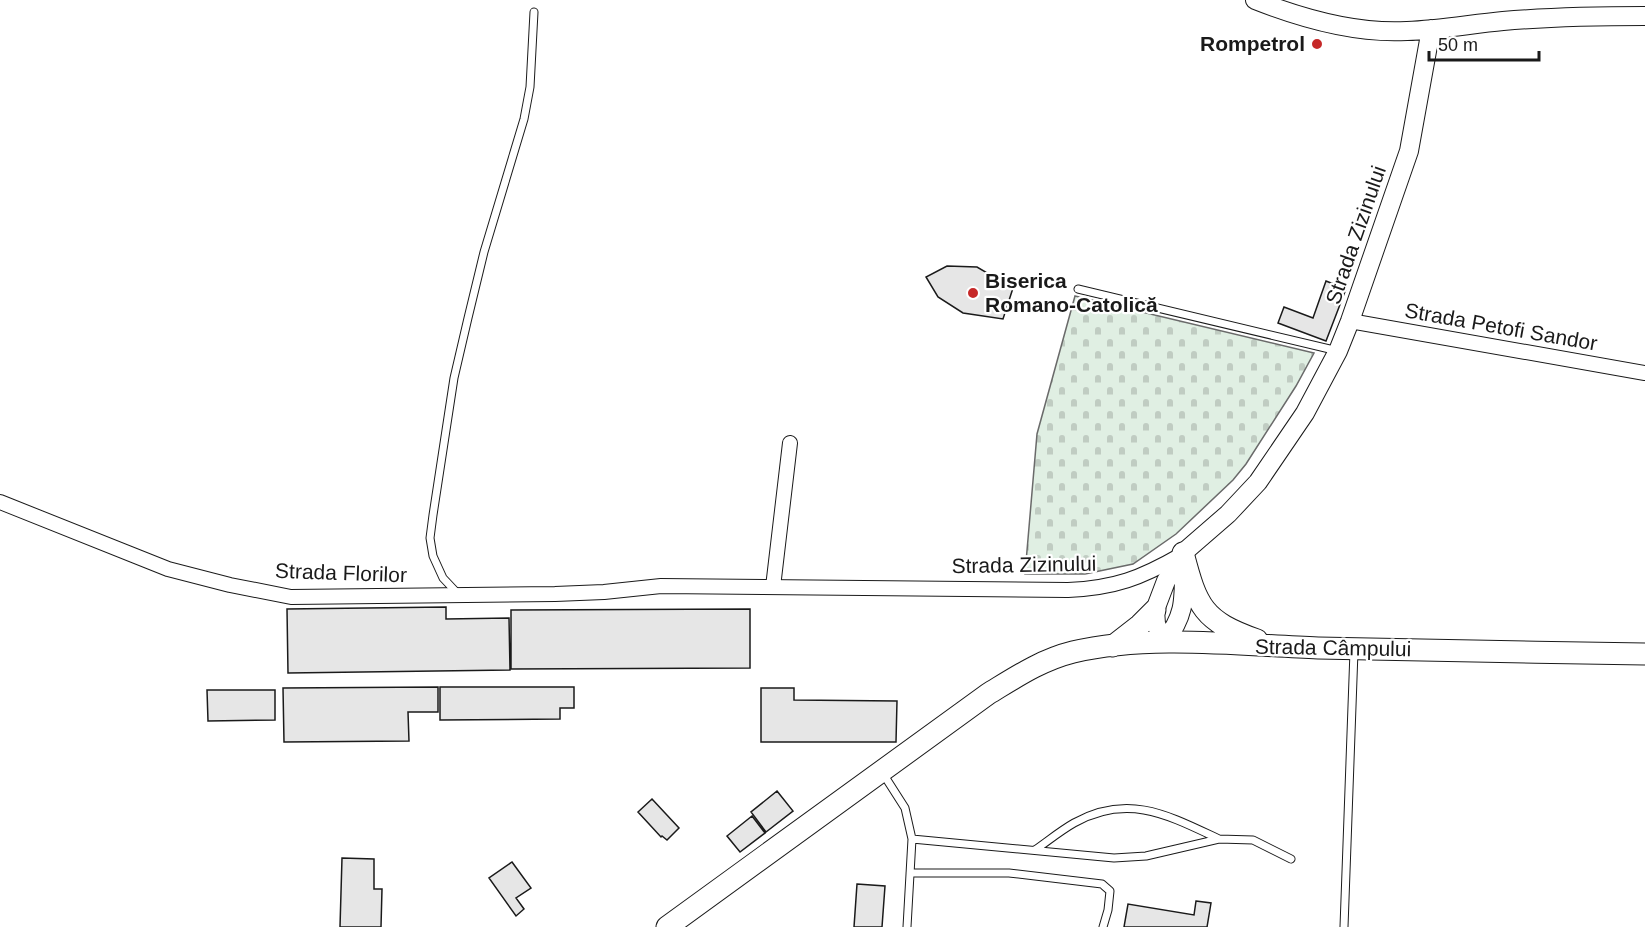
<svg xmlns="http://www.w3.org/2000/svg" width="1645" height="927" font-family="Arial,sans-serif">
<defs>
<pattern id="cemetery-stones" width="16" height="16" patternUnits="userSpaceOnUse" patternTransform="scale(1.5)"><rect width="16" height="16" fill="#e0efe3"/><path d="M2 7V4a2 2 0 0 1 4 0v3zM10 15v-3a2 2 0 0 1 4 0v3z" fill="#c0ccc2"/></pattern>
</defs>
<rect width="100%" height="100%" fill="#fff"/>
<path fill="url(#cemetery-stones)" stroke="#6a6a6a" stroke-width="1.5" d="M1075,296L1314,353L1296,386L1246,464L1233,480L1176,534L1133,564L1085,574H1025L1037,434Z"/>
<path fill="#e6e6e6" stroke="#1a1a1a" stroke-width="1.5" d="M947,266L977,267L1013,288L1003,319L963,313L938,297L926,277Z
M1326,281L1346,289L1326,341L1278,323L1284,307L1313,318Z
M446,607V619L509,618L510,670L288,673L287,609Z
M750,609V668L511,669V610Z
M438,687V712H408L409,741L284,742L283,688Z
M440,687H574V708H560V719L440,720Z
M761,688H794V700L897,701L896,742H761Z
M207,690H275V720L208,721Z
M777,791L793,811L766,832L751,812Z
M652,799L679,828L667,840L662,836L661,837L638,812Z
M752,816L765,833L740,852L727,836Z
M342,858L374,859V889H382L381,927H340Z
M512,862L531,888L516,898L524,909L516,916L489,878Z
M857,884L885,886L882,927H854Z
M1196,901L1211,903L1207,927H1124L1128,904L1194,915Z"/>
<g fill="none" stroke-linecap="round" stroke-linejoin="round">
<defs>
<path id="lane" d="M1078,289L1338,351
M459,595L443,578L433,556L430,538L433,515L454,378L468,318L484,252L524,119L530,87L534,12
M882,772L905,808L912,839L907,927
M912,839L1114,858L1146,856L1219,839L1253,840L1291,859
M1035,850C1048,841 1060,831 1074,823C1128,793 1168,815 1219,839
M910,873H1009L1102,884L1110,891L1108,910L1103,927
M1344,927L1354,651"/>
<path id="street" d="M1350,321L1645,373
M0,502L168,569L230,585L291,597L555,594L604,592L661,586L1068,590C1115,588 1141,578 1181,555
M773,587L790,443"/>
<path id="secondary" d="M1255,0C1303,19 1355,34 1407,31C1439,30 1471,24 1503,21C1550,17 1598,16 1645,16
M1164,643L1156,624L1155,610L1166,581L1183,553L1228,514L1258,482L1305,413L1338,351L1350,321L1409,151L1431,29
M1164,643C1185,615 1184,601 1184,567"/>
<path id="primary" d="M1183,553C1197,607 1203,621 1257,640
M1113,646L1140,625L1155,610
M667,927L988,694C1016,677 1041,660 1073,652C1149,634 1240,645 1318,648C1427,651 1536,652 1645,654"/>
</defs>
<use href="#lane" stroke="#1a1a1a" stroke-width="9"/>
<use href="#street" stroke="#1a1a1a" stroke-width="16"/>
<use href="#secondary" stroke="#1a1a1a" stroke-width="20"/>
<use href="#primary" stroke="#1a1a1a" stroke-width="23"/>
<use href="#lane" stroke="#fff" stroke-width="7"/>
<use href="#street" stroke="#fff" stroke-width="14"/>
<use href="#secondary" stroke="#fff" stroke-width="18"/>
<use href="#primary" stroke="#fff" stroke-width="21"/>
</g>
<g fill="#c62828" stroke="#fff" stroke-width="2">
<circle cx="1317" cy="44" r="6"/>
<circle cx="973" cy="293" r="6"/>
</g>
<g text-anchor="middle" stroke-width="4.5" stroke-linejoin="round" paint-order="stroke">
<g font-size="21" font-weight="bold" fill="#1a1a1a" stroke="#fff" text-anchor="end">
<text x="1305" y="51">Rompetrol</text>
<text x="985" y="288" text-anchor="start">Biserica<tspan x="985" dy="24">Romano-Catolică</tspan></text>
</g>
<g font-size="21" fill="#1a1a1a" stroke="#fff">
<text transform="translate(1356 235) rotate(-71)" y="7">Strada Zizinului</text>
<text transform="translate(1501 327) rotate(10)" y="7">Strada Petofi Sandor</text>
<text transform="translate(1024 565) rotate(-1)" y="7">Strada Zizinului</text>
<text transform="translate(341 573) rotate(2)" y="7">Strada Florilor</text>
<text transform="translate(1333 648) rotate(1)" y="7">Strada Câmpului</text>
</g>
</g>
<path d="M1429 51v9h110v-9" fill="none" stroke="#1a1a1a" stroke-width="3"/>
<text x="1438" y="51" font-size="18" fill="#1a1a1a" stroke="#ffffff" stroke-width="4.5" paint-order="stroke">50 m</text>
</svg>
